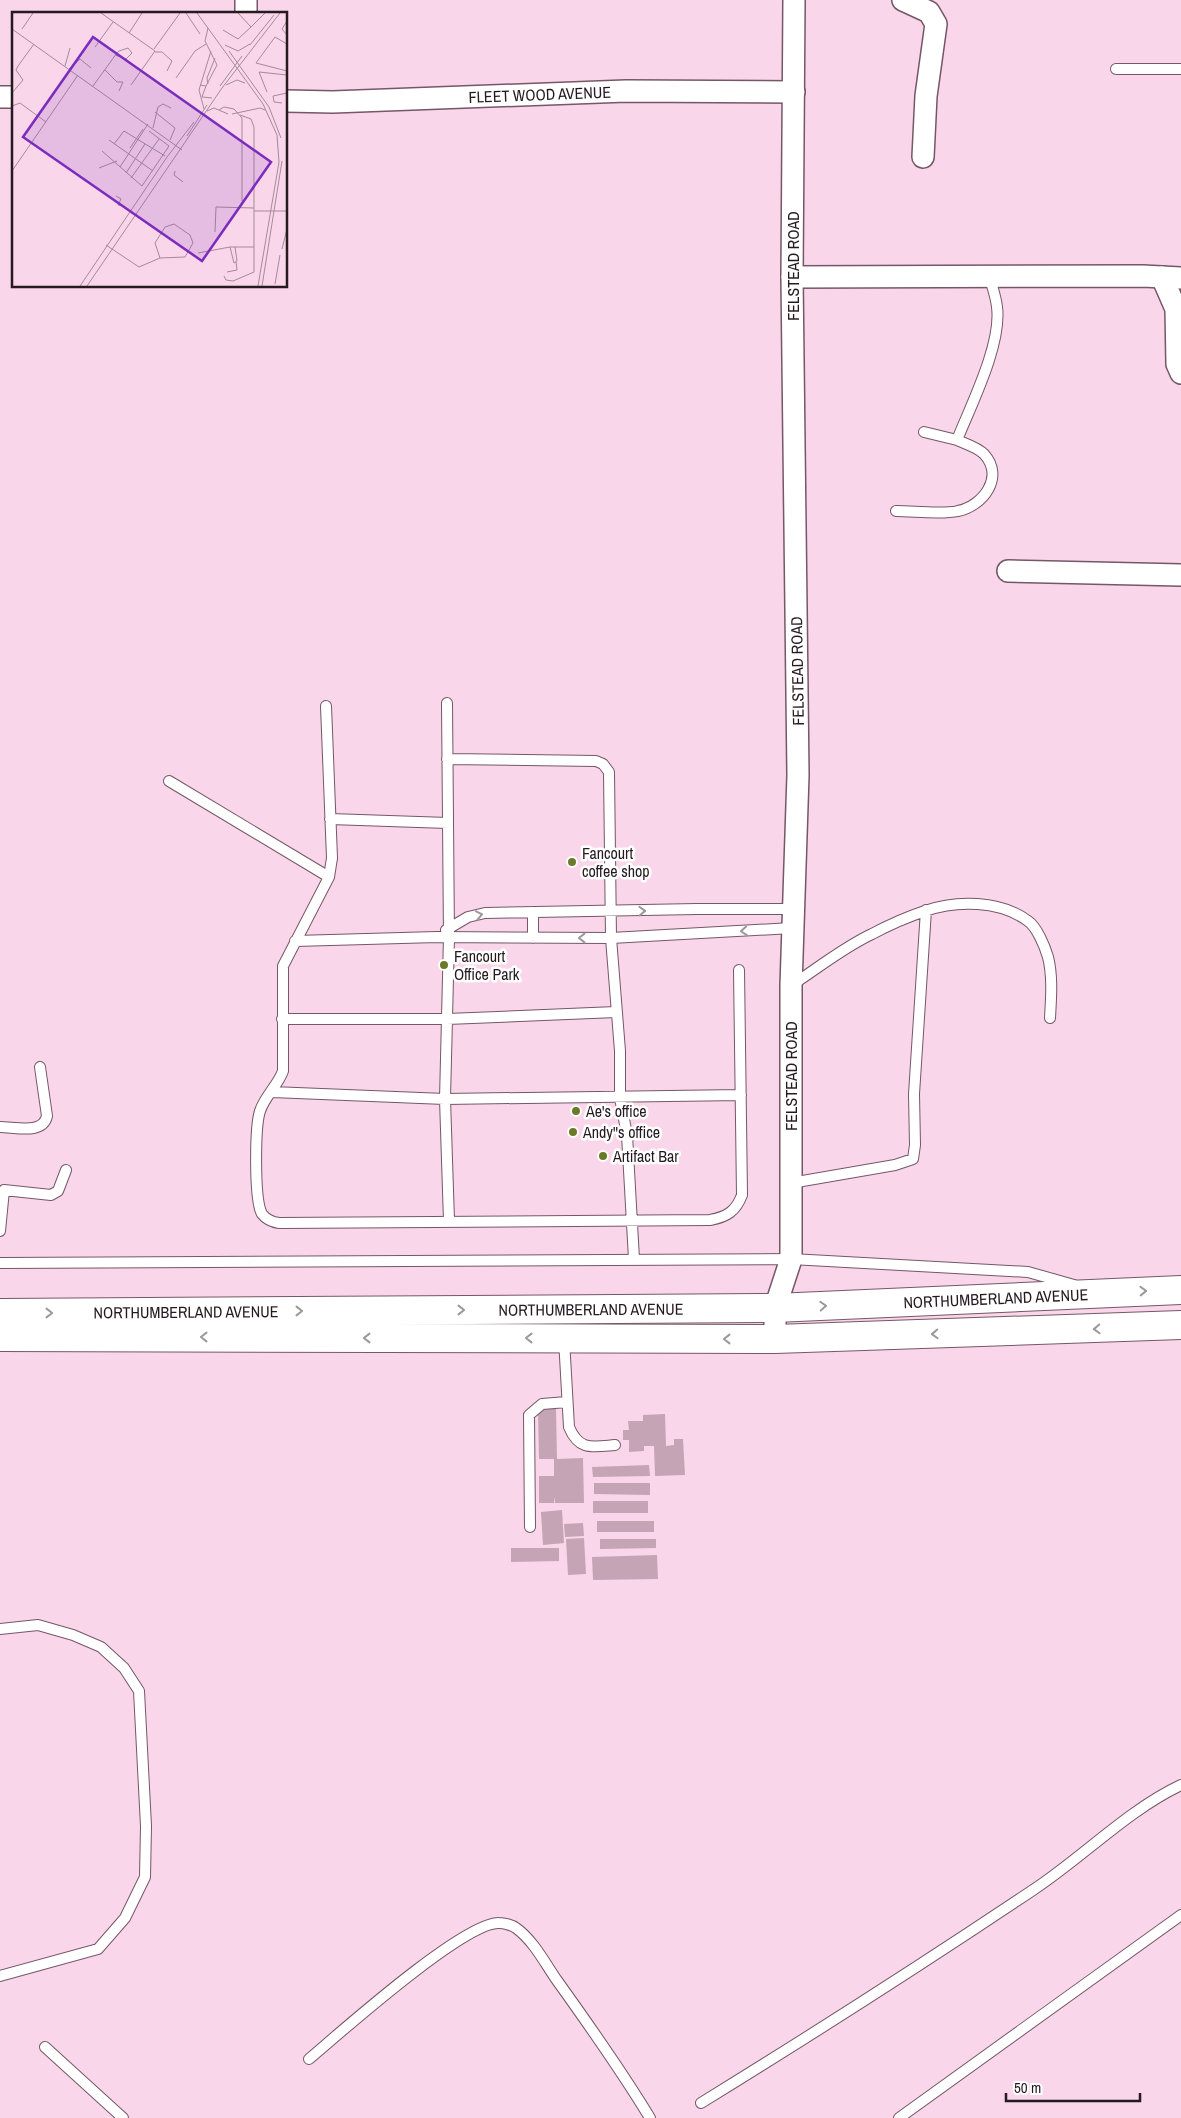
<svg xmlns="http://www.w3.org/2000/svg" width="1181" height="2118" font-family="'Archivo Narrow',sans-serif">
<rect width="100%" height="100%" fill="#f9d6e9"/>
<path fill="#c5a4b5" d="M538,1409H556L557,1459L583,1458L584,1503H555V1496L554,1503H539V1476H554V1459H539Z
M665,1414L666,1446L674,1445V1439H683L685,1475L655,1476L654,1446H644V1451L629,1452V1440H623V1430H629L628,1421H643V1415Z
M649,1465L650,1476L593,1477L592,1467Z
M594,1483H650V1495L594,1494Z
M593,1501H648V1513H593Z
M562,1510L564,1543L543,1545L541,1512Z
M597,1521H654V1532H597Z
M583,1523L584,1536L565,1537L564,1524Z
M584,1538L586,1574L568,1575L566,1539Z
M600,1539H656V1548L600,1549Z
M511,1548H559V1561L511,1562Z
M657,1555L658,1579L593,1580L592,1557Z"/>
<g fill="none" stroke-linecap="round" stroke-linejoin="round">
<defs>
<path id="service" d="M1116,69H1181
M924,432L957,440
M896,511C914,511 941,515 958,511C983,506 1005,477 984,454C977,447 966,444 957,440C971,405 1002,344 997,307C996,297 992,287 990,277
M447,703L449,937L445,1099L449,1221
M326,706L332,858L329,877L283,966V1071C278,1085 265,1096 260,1111C255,1126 254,1200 262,1214C266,1219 272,1222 279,1223L710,1220C727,1217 736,1211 742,1195L739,970
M447,759L596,761L603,764L609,772L611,938L620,1051V1098L627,1135L634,1259
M169,781L329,877
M330,819L448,823
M533,912V938
M446,930L468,917L485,913L697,909H793
M295,941L437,937L611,938L792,928
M792,985C818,968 844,947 872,934C889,925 907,917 925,911C956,900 1000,900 1028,921C1037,927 1045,947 1048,957C1053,977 1051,999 1050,1018
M282,1019H447L616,1012
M272,1092L445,1099L741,1095
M0,1127C15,1127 43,1135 47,1116L40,1067
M791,1183L895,1165L913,1159L915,1145L914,1094L926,910
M0,1231L4,1190L51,1195L58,1191L66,1170
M0,1263L791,1259L1028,1272L1074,1285
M564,1339L569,1427C579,1451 592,1447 615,1445
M530,1527L529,1415L542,1404L567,1402
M0,1629L38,1625L73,1635L101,1647L124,1668L139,1691L146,1826L145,1877L125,1918L98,1949L0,1976
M45,2047L123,2118
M309,2059C341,2032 464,1922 499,1923C504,1923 512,1925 516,1928C533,1940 545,1963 556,1979C589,2025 621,2070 650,2118
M701,2103C813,2034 924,1963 1033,1890C1083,1857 1128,1810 1181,1785
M899,2118L1181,1915"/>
<g id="minor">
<path d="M903,0L929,12L936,24L926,96L923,157"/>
<path d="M246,14V0"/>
<path d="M0,97H14"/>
<path id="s1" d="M286,101L333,102L626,91L794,92"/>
<path d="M792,277L1143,276L1181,278"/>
<path d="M1162,277L1176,309L1177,364L1181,373"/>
<path d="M1008,571L1181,575"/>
<path d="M775,1339V1308L791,1259V986L798,775L792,277L794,0"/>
</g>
<g id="secondary">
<path id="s2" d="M0,1313L775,1308L1181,1290"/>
<path d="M0,1337L775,1339L1181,1325"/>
</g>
</defs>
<use href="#service" stroke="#755767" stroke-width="12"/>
<use href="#minor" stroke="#755767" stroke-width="24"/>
<use href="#secondary" stroke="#755767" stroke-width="30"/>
<use href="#service" stroke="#fff" stroke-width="10"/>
<use href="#minor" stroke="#fff" stroke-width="21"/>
<use href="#secondary" stroke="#fff" stroke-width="28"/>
</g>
<defs><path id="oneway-chevron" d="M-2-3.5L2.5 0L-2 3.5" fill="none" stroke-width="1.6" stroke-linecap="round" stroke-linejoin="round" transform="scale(1.25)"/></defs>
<g stroke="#9d989b">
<use href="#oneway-chevron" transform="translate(642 911) rotate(-2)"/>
<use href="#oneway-chevron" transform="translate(479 915) rotate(-11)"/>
<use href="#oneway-chevron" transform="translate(744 931) rotate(176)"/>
<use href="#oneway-chevron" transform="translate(582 938) rotate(-180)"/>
<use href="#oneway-chevron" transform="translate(1143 1291) rotate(-2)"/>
<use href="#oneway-chevron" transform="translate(823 1306) rotate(-3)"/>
<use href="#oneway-chevron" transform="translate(461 1310)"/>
<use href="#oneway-chevron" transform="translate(299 1311)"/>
<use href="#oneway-chevron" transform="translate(49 1313)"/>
<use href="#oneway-chevron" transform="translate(1097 1329) rotate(178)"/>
<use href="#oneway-chevron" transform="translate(935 1334) rotate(178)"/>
<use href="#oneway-chevron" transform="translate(204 1337) rotate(-180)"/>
<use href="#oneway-chevron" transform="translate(367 1338) rotate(-180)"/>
<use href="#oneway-chevron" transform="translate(529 1338) rotate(-180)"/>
<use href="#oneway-chevron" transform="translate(727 1339) rotate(-180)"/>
</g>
<g fill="#6b7a28" stroke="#fff" stroke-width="2">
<circle cx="572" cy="862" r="5"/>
<circle cx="444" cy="965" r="5"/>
<circle cx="576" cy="1111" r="5"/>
<circle cx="573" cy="1132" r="5"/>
<circle cx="603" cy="1156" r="5"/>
</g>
<g text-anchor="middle" stroke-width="5" stroke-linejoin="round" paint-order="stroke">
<g font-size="16" fill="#261a20" stroke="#fff">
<text dy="6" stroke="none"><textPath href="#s1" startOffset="254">FLEET WOOD AVENUE</textPath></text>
<text transform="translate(793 266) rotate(-90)" y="6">FELSTEAD ROAD</text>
<text transform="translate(797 671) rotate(-91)" y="6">FELSTEAD ROAD</text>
<text transform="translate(791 1076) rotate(-90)" y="6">FELSTEAD ROAD</text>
<text dy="6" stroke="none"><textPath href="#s2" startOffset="996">NORTHUMBERLAND AVENUE</textPath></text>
<text dy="6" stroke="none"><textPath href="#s2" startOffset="591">NORTHUMBERLAND AVENUE</textPath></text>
<text dy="6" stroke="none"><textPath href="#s2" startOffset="186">NORTHUMBERLAND AVENUE</textPath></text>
</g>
<g font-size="16" fill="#261a20" stroke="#fff" text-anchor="start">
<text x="582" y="859">Fancourt<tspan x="582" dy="18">coffee shop</tspan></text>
<text x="454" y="962">Fancourt<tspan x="454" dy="18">Office Park</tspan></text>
<text x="586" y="1117">Ae's office</text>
<text x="583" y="1138">Andy''s office</text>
<text x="613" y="1162">Artifact Bar</text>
</g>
</g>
<g transform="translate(12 12)">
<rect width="275" height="275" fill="#f9d6e9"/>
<path fill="none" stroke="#a58b99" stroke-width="1" d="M89,1L143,39L119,73M174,1L188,22M185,1L251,92L265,123L267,150L246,274M275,9L270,17L275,23M239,15L253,1M0,17L170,138M10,17L21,1M211,18L226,27L239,15L226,1M117,21L130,1M275,32L263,25L244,51L275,59M213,33L226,39L238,32M238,33L262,3M83,35L101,10M142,37L168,1M217,39L257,95L269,126M143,40H150L160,49L155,59M53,54L58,36M57,57L68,47L79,56M93,58L105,70H111L107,79M164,66L183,39L194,32M196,72L195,66L203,46M188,73L194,74L205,53L193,29L196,16M214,73L225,68L233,71M81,74L102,45L105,41L107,39L116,36L120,41L114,47L103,43M194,74L190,85L200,86M208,74L230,44M255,80L247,60L275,63M0,81L11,68L4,58L6,54L22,32M270,91L262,90L261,84L275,81M0,94L8,91L34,110M192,97L187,78L199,39M207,98L212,95L222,97L230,106V189M195,99L202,96L216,102M143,100L163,116L158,128M220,102L248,96L253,98M141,116L146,95L151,92L159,96M175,124L195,93M97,128L141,159M102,132L112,119L153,144M118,136L131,117M90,139L130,174L157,134L137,119M108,155L136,112M87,156L105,149M0,159L66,63M163,159L162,163L171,170M114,161L133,132M119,166L147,127M104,184L109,187L106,193L112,194M242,199H275M203,220L204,195L242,196M94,233L127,255M218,235L222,251L225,249L223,235M270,237L275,217M186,241L218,235H242M127,255L148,246L173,245L181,231L178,223L162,212L153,215L143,231L148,246M215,260L225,258L224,250M212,264L214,268L221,269L242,260V115L239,107L228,103M263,272L268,243M68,274L155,145L182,110M75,274L210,76L268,1M250,274L270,149"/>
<path fill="#7b2cbf" fill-opacity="0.15" stroke="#7b2cbf" stroke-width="2.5" d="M81,25L259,150L190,249L11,125Z"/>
<rect width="275" height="275" fill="none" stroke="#261a20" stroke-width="2.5"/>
</g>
<path d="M1006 2093v8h134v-8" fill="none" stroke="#261a20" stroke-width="2.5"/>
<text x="1014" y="2093" font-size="15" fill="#261a20" stroke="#ffffff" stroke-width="4" paint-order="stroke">50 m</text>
</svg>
